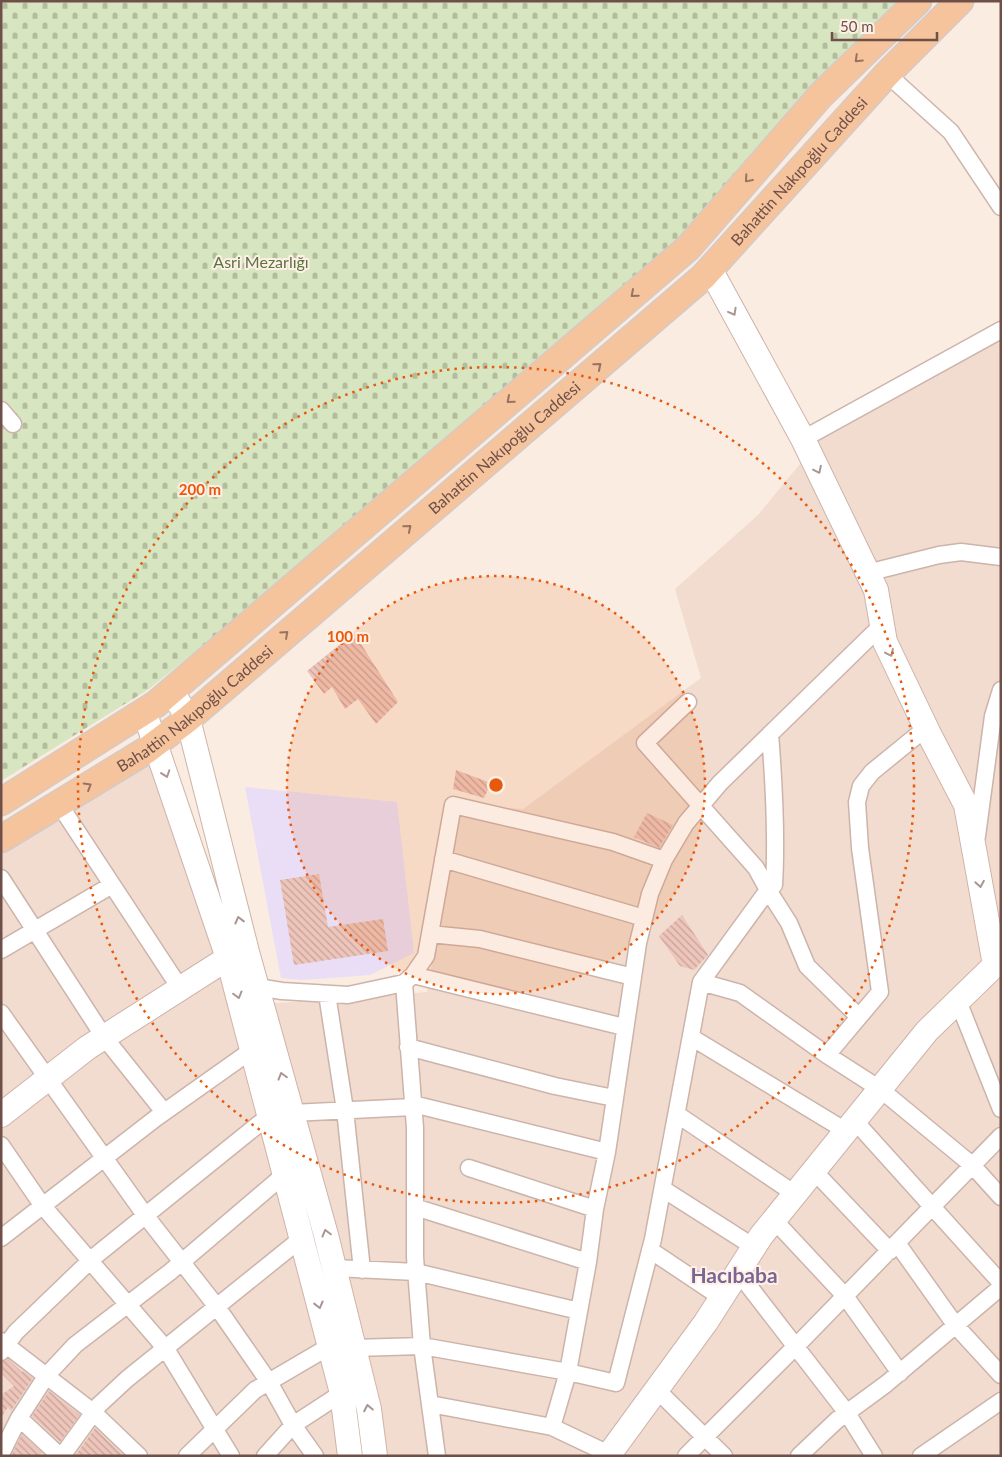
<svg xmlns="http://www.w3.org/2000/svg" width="1002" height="1457" font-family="Lato,sans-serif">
<defs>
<pattern id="cemetery-stones" width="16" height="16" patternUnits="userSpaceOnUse" patternTransform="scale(1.25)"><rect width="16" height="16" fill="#d7e6c0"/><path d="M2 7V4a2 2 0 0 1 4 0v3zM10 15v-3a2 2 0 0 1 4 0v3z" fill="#b3bd9e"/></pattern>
<pattern id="building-back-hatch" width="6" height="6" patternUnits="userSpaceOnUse" patternTransform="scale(1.25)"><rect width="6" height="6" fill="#eec5ba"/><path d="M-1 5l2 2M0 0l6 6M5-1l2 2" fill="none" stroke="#c5a299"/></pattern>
</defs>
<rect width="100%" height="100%" fill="#faece1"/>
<path fill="#f1dccf" d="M1001,336V1456H1V846L149,747L251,1005L427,992L459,805L523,809L701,678L675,589L758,515L828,430L884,405Z"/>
<path fill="#e9def6" d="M245,787L397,802L414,953L370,975L302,980L281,978Z"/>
<path fill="url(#cemetery-stones)" d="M1,1H904L676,251L416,473L149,689L1,781Z"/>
<path fill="url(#building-back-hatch)" d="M354,633L398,702L376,724L358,699L345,709L332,687L324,694L307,671Z
M456,770L491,783L484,798L453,789Z
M647,813L673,825L659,848L634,837Z
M319,874L328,927L383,919L388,951L294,965L280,880Z
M682,915L708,955L694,970L680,966L659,936Z
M8,1359L22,1372L23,1371L33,1378L11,1411L8,1407L1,1418V1395L14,1386L1,1373V1362Z
M49,1391L80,1415L60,1442L32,1416Z
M95,1428L124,1456H75Z
M22,1434L42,1453L39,1456H11Z"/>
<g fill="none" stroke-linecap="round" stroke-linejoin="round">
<defs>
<path id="street" d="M887,74L951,132L1001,207
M1,410L13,424
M803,439L1001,330
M867,573L939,555L961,552L1001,557
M770,734C774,784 777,834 774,885L768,890L789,923L807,966L859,1017
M59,804L180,988
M977,836L993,716L1001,690
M443,859L644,918
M1,878L104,1037L164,1112
M430,934L480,939L633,977
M1,950L112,885
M413,975L426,956L453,805L613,842L664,860
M701,982L740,993L827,1055L880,1089L972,1165L1001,1197
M257,987L282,991L348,995L404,983
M327,994L345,1110L362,1270
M958,1001L1001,1109
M1,1013L145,1215L217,1307L269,1382L293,1425L315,1456
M691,1037L846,1131
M408,1047L555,1086L614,1098
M827,1055L880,992L860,848L857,802L861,786L872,772L926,728
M413,1104L607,1152
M292,1113L413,1107
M678,1115L795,1194
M854,1120L1001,1283
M1,1145L42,1205L166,1349L231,1456
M469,1168L595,1209
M814,1171L890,1251
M663,1189L754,1247
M415,1207L588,1262
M774,1220L845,1296L900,1373
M1,1238L156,1118L252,1050
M897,1243L956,1326L1001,1375
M650,1250L722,1298
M335,1268L416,1272L579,1311
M738,1272L847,1413L874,1456
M1,1341L93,1412L139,1456
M354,1348L422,1346L568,1372L588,1262L595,1209L607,1152L638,943L650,894L664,860L686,823L720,783L882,625
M1,1352L16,1332L94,1257L270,1115
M657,1390L724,1456
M430,1404L552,1427
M19,1418L60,1456
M1,1454L19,1418L47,1375L75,1345L170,1272L285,1174
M609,1454L552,1427L568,1372L616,1383L653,1239L701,982L768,890L756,868L645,743L688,702
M62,1456L99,1405L127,1379L302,1238
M187,1456L255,1390L330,1346
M265,1456L293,1425L342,1393
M437,1456L422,1346L415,1257V1128L404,983L413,975L624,1027
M686,1456L803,1339L1001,1136
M799,1456L837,1420L886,1384L1001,1287
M921,1456L1001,1401"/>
<path id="secondary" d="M172,691L188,719L247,952L326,1235L369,1409L375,1456
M144,711L228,958L342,1393L350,1456
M1,1115L87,1048L228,958
M608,1456L706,1322L761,1236L927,1031L995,965L966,805L929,734L885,642L876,590L803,439L710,269"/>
<g id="primary">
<path d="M1,802L156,704L688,248L821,95L918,1"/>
<path id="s1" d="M1,839L147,750L188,719L703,277L887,74L960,1"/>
</g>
</defs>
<use href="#street" stroke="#ccb4ab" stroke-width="19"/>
<use href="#secondary" stroke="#cfb3a9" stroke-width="26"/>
<use href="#primary" stroke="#d4cac8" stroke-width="29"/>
<use href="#street" stroke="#fff" stroke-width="16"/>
<use href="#secondary" stroke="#fff" stroke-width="24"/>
<use href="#primary" stroke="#f6c49c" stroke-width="26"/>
</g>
<defs><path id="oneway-chevron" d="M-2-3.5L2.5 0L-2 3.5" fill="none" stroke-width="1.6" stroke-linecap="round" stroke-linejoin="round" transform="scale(1.25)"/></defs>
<g stroke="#987362">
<use href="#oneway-chevron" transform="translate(858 59) rotate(136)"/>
<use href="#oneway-chevron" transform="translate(748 179) rotate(131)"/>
<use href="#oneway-chevron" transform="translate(634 294) rotate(139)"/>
<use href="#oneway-chevron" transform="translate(598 366) rotate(-40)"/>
<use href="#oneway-chevron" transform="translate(510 400) rotate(139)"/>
<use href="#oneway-chevron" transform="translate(408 528) rotate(-40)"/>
<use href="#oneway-chevron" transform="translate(285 634) rotate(-42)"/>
<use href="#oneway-chevron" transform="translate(88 786) rotate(-31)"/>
</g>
<g stroke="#a99692">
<use href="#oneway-chevron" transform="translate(733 312) rotate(61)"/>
<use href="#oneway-chevron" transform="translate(818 470) rotate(64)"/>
<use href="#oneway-chevron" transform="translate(890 653) rotate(65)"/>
<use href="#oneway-chevron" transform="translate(166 774) rotate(71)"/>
<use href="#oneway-chevron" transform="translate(980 884) rotate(80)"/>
<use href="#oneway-chevron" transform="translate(239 920) rotate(-104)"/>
<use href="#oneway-chevron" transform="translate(238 995) rotate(75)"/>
<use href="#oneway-chevron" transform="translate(282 1076) rotate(-106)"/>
<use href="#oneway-chevron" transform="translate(326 1233) rotate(-105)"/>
<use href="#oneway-chevron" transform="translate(319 1305) rotate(76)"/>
<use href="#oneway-chevron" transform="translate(368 1408) rotate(-101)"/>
</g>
<circle cx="496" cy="785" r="209" fill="#e8590c" fill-opacity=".12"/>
<g fill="none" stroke="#e8590c" stroke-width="2.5" stroke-dasharray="2.5 5">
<circle cx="496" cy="785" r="209"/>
<circle cx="496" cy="785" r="418"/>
</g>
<g text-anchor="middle" stroke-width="4" stroke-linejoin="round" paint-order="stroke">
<g font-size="16" fill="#6f5049" stroke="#fef0e6">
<text dy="6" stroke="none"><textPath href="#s1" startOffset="1044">Bahattin Nakıpoğlu Caddesi</textPath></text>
<text dy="6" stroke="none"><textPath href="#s1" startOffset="639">Bahattin Nakıpoğlu Caddesi</textPath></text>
<text dy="6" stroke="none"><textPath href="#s1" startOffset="234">Bahattin Nakıpoğlu Caddesi</textPath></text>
</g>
<g font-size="16" fill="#5b7542" stroke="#fef0e6">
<text x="261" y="268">Asri Mezarlığı</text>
</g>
<g font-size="21" font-weight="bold" fill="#7b6593" stroke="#fef0e6">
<text x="734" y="1283">Hacıbaba</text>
</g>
</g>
<circle cx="496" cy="785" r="8" fill="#e8590c" stroke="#fef0e6" stroke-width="2.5"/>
<g font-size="15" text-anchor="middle" font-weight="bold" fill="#e8590c" stroke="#fef0e6" stroke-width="4" stroke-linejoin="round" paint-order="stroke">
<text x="200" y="495">200 m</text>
<text x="348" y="642">100 m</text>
</g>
<rect width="1002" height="1457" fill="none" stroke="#6f5049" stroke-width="5"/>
<path d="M832 32v8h105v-8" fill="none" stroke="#6f5049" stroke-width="2.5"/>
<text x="840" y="32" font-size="15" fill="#6f5049" stroke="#fef0e6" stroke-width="4" paint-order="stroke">50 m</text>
</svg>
